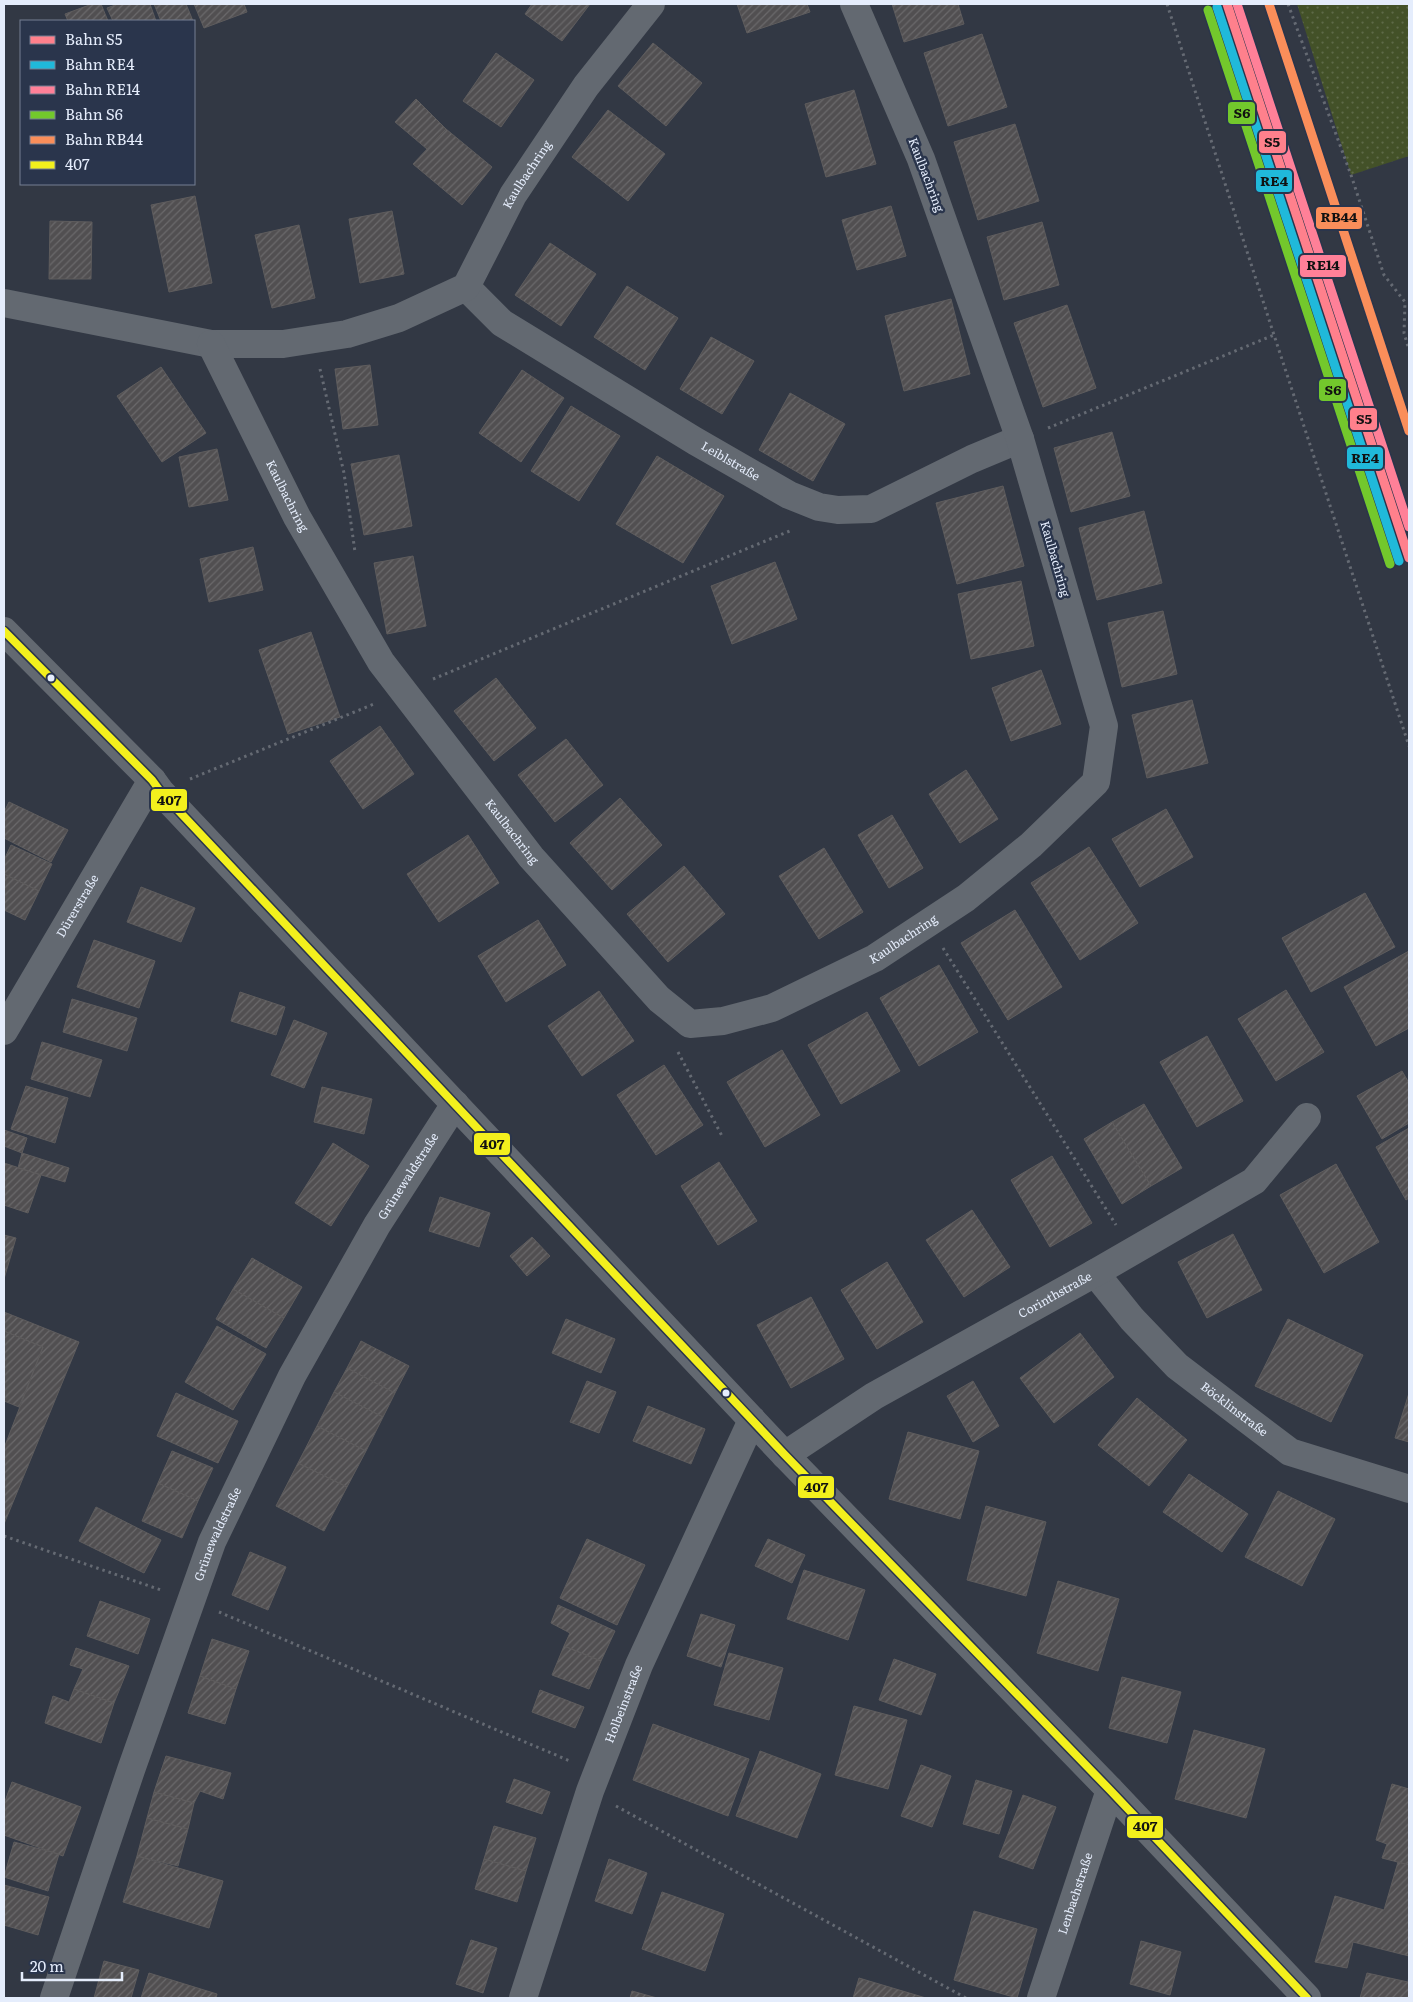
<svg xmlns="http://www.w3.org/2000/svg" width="1413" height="2002" font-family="Literata,serif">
<defs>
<pattern id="grass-dots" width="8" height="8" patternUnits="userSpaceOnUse" patternTransform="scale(1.25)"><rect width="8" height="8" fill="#435128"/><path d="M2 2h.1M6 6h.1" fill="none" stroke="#5e6a48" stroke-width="1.8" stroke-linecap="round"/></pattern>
<pattern id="building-hatch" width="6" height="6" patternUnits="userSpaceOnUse" patternTransform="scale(1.25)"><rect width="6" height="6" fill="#514f51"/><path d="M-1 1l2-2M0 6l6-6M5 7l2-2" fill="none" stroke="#6a696b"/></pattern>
</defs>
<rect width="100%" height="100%" fill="#323844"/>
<path fill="url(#grass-dots)" d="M1297,4H1409V156L1351,175Z"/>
<path fill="url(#building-hatch)" stroke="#5e5c5d" d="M92,4H101L108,21H68L65,14Z
M118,4H150L156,21H113L107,8Z
M154,4H186L193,21H161Z
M194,4H244L247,12L204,28Z
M532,4H590L562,41L525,14Z
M737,4H807L810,12L747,33Z
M892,4H958L964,24L904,42Z
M982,34L1007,107L948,126L924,53Z
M653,43L702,83L666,126L618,86Z
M496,53L534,80L501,127L463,101Z
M854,90L876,164L826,177L805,104Z
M416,99L446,129L427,149L395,122Z
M608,110L665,154L628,201L572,157Z
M1015,124L1039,201L978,220L954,142Z
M446,129L492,167L462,205L413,164Z
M195,196L212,283L169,292L151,205Z
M891,206L906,256L857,270L842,220Z
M392,211L404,274L360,283L349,219Z
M50,221L92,222L91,279H49Z
M1042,222L1059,285L1004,300L987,237Z
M299,225L315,298L272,308L255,235Z
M550,243L596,274L561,326L515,295Z
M627,286L678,318L645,370L594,337Z
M951,299L970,374L904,391L885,316Z
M1067,305L1096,388L1043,407L1014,323Z
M711,337L754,361L722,414L680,389Z
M370,365L378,425L343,429L335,369Z
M161,367L206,433L162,462L117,396Z
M522,370L564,398L521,462L479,433Z
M790,393L845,424L813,481L759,450Z
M571,406L620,436L579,501L531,471Z
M1112,432L1130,496L1071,512L1054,448Z
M217,449L228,500L189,507L179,457Z
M399,455L412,526L364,535L351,464Z
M657,456L724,496L683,563L616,524Z
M1003,486L1024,566L957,584L936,503Z
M1144,511L1162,583L1097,600L1079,528Z
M253,547L263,590L209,602L200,559Z
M413,556L426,626L387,634L374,563Z
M775,562L797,619L732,644L711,586Z
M1021,581L1034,646L971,659L958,594Z
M1163,611L1177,674L1122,687L1108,623Z
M311,632L340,717L288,734L259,650Z
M1041,670L1061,724L1011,741L992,688Z
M496,678L536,728L494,761L454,711Z
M1192,700L1208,763L1147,778L1132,715Z
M380,726L414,774L363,809L330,761Z
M566,739L603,785L555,822L518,775Z
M966,770L998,819L960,843L929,794Z
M620,798L662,845L612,890L570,843Z
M9,802L68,830L51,862L4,838V812Z
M1166,809L1193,857L1140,887L1112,839Z
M892,815L923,868L889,888L858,835Z
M468,835L499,883L439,922L407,874Z
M11,845L52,864L39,891L4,874V860Z
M1089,847L1138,923L1080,960L1031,883Z
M824,848L863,912L819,939L779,876Z
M684,866L725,914L668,962L627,914Z
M4,874L39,891L25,920L4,910Z
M141,887L195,908L181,942L127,922Z
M1365,893L1395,947L1311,992L1282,938Z
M1015,910L1062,987L1008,1020L961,943Z
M538,920L566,965L506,1002L478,956Z
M94,940L155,961L139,1008L77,987Z
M1409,951V1028L1376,1046L1344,987Z
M939,965L978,1032L919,1066L880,998Z
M1286,990L1324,1052L1276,1081L1238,1019Z
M599,991L634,1041L582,1076L548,1026Z
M240,992L285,1007L276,1035L231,1021Z
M72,999L137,1018L127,1051L63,1032Z
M867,1012L900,1071L841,1104L808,1045Z
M294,1020L327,1033L304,1088L271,1075Z
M1207,1036L1243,1101L1197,1127L1160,1062Z
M42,1042L102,1060L90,1097L31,1079Z
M782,1050L820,1115L765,1147L727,1082Z
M664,1065L703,1125L656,1155L617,1095Z
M1402,1071L1409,1083V1123L1382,1139L1357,1096Z
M26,1086L68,1098L55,1143L11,1129Z
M322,1087L372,1099L364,1134L314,1122Z
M1144,1104L1182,1168L1151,1186L1112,1122Z
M1112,1122L1151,1186L1122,1204L1084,1139Z
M1409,1128V1198L1406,1200L1376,1147Z
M4,1130L27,1138L22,1153L4,1146Z
M333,1143L369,1166L331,1226L295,1203Z
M22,1153L69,1168L65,1182L18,1168Z
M1052,1156L1092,1223L1050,1247L1011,1180Z
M719,1162L757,1221L718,1245L681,1186Z
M4,1163L41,1175L28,1213L4,1205Z
M1336,1164L1379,1242L1324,1273L1280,1195Z
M440,1197L490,1213L479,1247L429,1231Z
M972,1210L1010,1267L964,1297L926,1240Z
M1233,1234L1262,1290L1207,1318L1178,1262Z
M4,1235L16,1238L4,1279Z
M532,1237L550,1256L527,1276L510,1256Z
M252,1258L302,1287L284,1318L233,1289Z
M887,1262L923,1322L877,1349L841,1290Z
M233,1289L284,1318L266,1348L216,1319Z
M811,1297L844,1359L791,1388L757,1325Z
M4,1312L79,1342L4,1524V1448L43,1347L4,1331Z
M566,1319L615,1339L601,1373L552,1353Z
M1288,1319L1363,1355L1331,1422L1255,1386Z
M217,1326L266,1354L233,1410L185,1382Z
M4,1331L43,1347L19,1407L4,1401Z
M1080,1333L1114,1377L1054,1423L1020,1378Z
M361,1341L409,1366L395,1393L347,1368Z
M347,1368L395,1393L383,1417L334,1392Z
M587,1381L616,1392L599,1433L570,1422Z
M973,1381L999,1426L973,1442L947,1396Z
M334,1392L383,1417L366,1451L317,1426Z
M176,1393L238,1421L218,1463L157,1436Z
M1409,1393V1442L1395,1438Z
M1137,1398L1187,1440L1149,1486L1098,1445Z
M648,1406L705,1429L691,1464L633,1441Z
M317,1426L366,1451L347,1487L298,1463Z
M908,1432L979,1451L960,1519L889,1499Z
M172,1451L213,1468L198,1501L158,1483Z
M298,1463L347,1487L324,1531L276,1506Z
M1189,1474L1248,1514L1222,1552L1163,1512Z
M158,1483L198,1501L182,1538L142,1521Z
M1278,1491L1335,1519L1302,1586L1245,1557Z
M986,1506L1046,1522L1026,1596L967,1580Z
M96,1507L161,1540L144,1573L79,1541Z
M587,1539L645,1565L617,1625L560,1598Z
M768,1539L805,1555L792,1583L755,1566Z
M250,1552L286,1567L268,1610L232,1595Z
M804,1570L865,1590L848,1640L787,1619Z
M1058,1581L1119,1599L1098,1671L1037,1653Z
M100,1601L150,1619L138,1654L87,1636Z
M558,1605L615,1631L601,1661L564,1646L570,1633L551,1623Z
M701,1614L735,1625L721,1667L687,1656Z
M212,1639L249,1651L236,1689L200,1676Z
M564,1646L601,1661L589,1689L552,1675Z
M76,1648L129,1666L114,1703L74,1689L83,1669L70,1665Z
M729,1653L783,1668L769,1720L714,1705Z
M894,1659L936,1674L921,1715L879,1700Z
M200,1676L236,1689L225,1724L188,1713Z
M1122,1677L1181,1692L1167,1743L1109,1728Z
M74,1689L114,1703L101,1743L45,1723L53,1696L69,1702Z
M540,1690L584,1707L575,1728L532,1712Z
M854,1706L907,1720L888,1789L835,1775Z
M653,1724L749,1759L728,1816L633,1780Z
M1194,1730L1265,1749L1246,1818L1175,1799Z
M760,1751L821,1774L797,1838L736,1816Z
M166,1756L231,1773L223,1799L200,1791L194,1803L154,1792Z
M921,1765L951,1776L932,1827L901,1816Z
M514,1779L550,1792L542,1814L506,1802Z
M976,1780L1012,1791L999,1834L963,1824Z
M12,1782L81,1807L63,1856L4,1835V1804Z
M1392,1784L1409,1789V1865L1382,1858L1387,1844L1376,1840Z
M154,1792L194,1803L188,1829L147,1818Z
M1023,1795L1056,1807L1033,1869L999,1857Z
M147,1818L188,1829L178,1866L137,1856Z
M494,1826L536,1838L526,1871L484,1859Z
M14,1842L59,1854L48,1891L4,1877Z
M137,1856L223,1881L209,1928L123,1902Z
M484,1859L526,1871L517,1902L475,1889Z
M609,1859L647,1873L632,1914L595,1901Z
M1398,1862L1409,1865V1956L1353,1942L1347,1968L1315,1962L1335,1896L1384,1910Z
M4,1885L49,1897L38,1935L4,1925Z
M662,1892L724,1914L705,1971L642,1949Z
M974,1911L1037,1929L1017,1998L954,1980Z
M471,1940L497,1948L483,1993L456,1984Z
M1141,1941L1181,1952L1170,1995L1130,1984Z
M104,1961L139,1970L131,1998H94Z
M149,1973L217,1994L216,1998H141Z
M1367,1973L1408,1982L1409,1975V1998H1360Z
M859,1978L926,1998H853Z
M632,1991L657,1998H630Z"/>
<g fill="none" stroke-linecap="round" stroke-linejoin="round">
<path stroke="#656a73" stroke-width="3" stroke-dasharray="2.5 4" stroke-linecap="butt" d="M1167,4L1274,335L1409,746
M1288,4L1351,175L1384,275L1405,302L1404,333L1409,350
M320,369L344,473L355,552
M1048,428L1274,335
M433,679L792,530
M190,779L374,704
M943,948L1116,1225
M678,1052L722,1136
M4,1536L161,1590
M219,1612L570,1761
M616,1806L966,1998"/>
<g stroke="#636971" stroke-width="28">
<path id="s1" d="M466,287L502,323L695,441L789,495L819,507L838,510L871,509L972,459L1020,439"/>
<path id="s2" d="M4,303L211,344H283L347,334L399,318L466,287L513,195L586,86L651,4"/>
<path id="s3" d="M211,344L297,517L381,662L531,857L659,999L690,1024L723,1021L772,1008L875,958L966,898L1031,845L1096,782L1104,726L1020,439L921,159L854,4"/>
<path d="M4,631L152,780L160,791L785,1455L1110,1790L1307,1998"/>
<path id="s4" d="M4,1031L152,780"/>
<path id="s5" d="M1095,1273L1132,1319L1177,1366L1290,1452L1409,1489"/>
<path id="s6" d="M785,1455L874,1396L1095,1273L1254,1181L1307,1117"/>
<path id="s7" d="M54,1998L131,1770L212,1542L292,1376L377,1225L455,1104"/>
<path id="s8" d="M523,1998L590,1791L639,1665L752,1420"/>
<path id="s9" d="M1041,1998L1110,1790"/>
</g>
<defs>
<path id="bus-1" d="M4,631L152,780L160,791L785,1455L1110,1790L1307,1998"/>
</defs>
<use href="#bus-1" stroke="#2a354c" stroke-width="11"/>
<use href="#bus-1" stroke="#f3f01d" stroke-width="8"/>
<defs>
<path id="rail-1" d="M1227,4L1409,558"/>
<path id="rail-2" d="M1217,7L1399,561"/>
<path id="rail-3" d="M1237,4L1409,527"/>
<path id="rail-4" d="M1208,10L1390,564"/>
<path id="rail-5" d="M1269,4L1409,431"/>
</defs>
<use href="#rail-1" stroke="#2a354c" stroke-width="12"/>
<use href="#rail-2" stroke="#2a354c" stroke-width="12"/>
<use href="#rail-3" stroke="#2a354c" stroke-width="12"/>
<use href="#rail-4" stroke="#2a354c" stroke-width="12"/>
<use href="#rail-5" stroke="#2a354c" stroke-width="12"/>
<use href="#rail-1" stroke="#ff808c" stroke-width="9"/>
<use href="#rail-2" stroke="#20b9da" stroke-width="9"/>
<use href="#rail-3" stroke="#ff8098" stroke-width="9"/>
<use href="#rail-4" stroke="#73c82c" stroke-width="9"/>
<use href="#rail-5" stroke="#fa8e5a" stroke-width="9"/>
</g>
<g fill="#e5edfc" stroke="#2a354c" stroke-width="2">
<circle cx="51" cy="678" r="4.5"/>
<circle cx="726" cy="1393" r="4.5"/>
</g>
<g text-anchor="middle" stroke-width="5" stroke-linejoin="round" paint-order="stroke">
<g font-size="12" fill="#e5edfc" stroke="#2a354c">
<text dy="4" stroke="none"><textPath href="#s2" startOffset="604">Kaulbachring</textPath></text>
<text transform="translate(926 175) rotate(69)" y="4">Kaulbachring</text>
<text dy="4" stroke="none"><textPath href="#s1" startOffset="318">Leiblstraße</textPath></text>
<text dy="4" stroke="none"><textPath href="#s3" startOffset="170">Kaulbachring</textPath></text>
<text transform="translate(1055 559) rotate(74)" y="4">Kaulbachring</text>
<text dy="4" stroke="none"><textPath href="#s3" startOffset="575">Kaulbachring</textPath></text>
<text dy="4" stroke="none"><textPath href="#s4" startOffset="145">Dürerstraße</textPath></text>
<text dy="4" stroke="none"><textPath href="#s3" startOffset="1070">Kaulbachring</textPath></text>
<text dy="4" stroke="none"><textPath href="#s7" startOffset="898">Grünewaldstraße</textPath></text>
<text dy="4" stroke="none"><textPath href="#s6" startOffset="314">Corinthstraße</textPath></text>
<text dy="4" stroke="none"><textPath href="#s5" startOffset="196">Böcklinstraße</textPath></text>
<text dy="4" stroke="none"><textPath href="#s7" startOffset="492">Grünewaldstraße</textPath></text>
<text dy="4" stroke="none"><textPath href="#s8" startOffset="311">Holbeinstraße</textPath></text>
<text dy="4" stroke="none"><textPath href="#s9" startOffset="110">Lenbachstraße</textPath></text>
</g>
</g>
<g stroke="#2a354c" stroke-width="2">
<rect x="1227" y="101" width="29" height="24" rx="5" fill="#73c82c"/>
<rect x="1258" y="130" width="29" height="24" rx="5" fill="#ff808c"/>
<rect x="1255" y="169" width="38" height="24" rx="5" fill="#20b9da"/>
<rect x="1315" y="206" width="48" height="24" rx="5" fill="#fa8e5a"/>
<rect x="1299" y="254" width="48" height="24" rx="5" fill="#ff8098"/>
<rect x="1318" y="378" width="29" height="24" rx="5" fill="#73c82c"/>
<rect x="1349" y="407" width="29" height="24" rx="5" fill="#ff808c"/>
<rect x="1346" y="446" width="38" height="24" rx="5" fill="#20b9da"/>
<rect x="150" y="788" width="38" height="24" rx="5" fill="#f3f01d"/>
<rect x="473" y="1132" width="38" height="24" rx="5" fill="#f3f01d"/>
<rect x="797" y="1475" width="38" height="24" rx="5" fill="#f3f01d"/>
<rect x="1126" y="1815" width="38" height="24" rx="5" fill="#f3f01d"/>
</g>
<g font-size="14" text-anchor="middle" font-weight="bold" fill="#111">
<text x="1242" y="118">S6</text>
<text x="1272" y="147">S5</text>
<text x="1274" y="186">RE4</text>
<text x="1339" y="222">RB44</text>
<text x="1323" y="270">RE14</text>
<text x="1333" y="395">S6</text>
<text x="1364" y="424">S5</text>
<text x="1365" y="463">RE4</text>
<text x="169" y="805">407</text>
<text x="492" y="1149">407</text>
<text x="816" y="1492">407</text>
<text x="1145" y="1831">407</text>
</g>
<rect width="1413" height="2002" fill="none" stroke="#e5edfc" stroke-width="10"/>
<rect x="20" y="20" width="175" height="165" fill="#2a354c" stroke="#757f92"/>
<rect x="30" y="36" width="25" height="8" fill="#ff808c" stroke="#757f92"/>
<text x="65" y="45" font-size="15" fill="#e5edfc">Bahn S5</text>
<rect x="30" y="61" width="25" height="8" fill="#20b9da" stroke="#757f92"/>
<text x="65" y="70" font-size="15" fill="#e5edfc">Bahn RE4</text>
<rect x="30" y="86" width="25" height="8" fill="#ff8098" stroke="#757f92"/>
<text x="65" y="95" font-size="15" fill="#e5edfc">Bahn RE14</text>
<rect x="30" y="111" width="25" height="8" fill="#73c82c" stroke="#757f92"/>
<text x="65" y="120" font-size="15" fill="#e5edfc">Bahn S6</text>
<rect x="30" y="136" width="25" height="8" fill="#fa8e5a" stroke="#757f92"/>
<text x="65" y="145" font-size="15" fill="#e5edfc">Bahn RB44</text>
<rect x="30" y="161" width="25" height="8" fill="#f3f01d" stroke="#757f92"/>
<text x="65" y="170" font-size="15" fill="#e5edfc">407</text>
<path d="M22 1972v8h100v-8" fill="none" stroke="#e5edfc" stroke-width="2.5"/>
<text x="30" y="1972" font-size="15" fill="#e5edfc" stroke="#2a354c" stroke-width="4" paint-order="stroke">20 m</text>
</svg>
